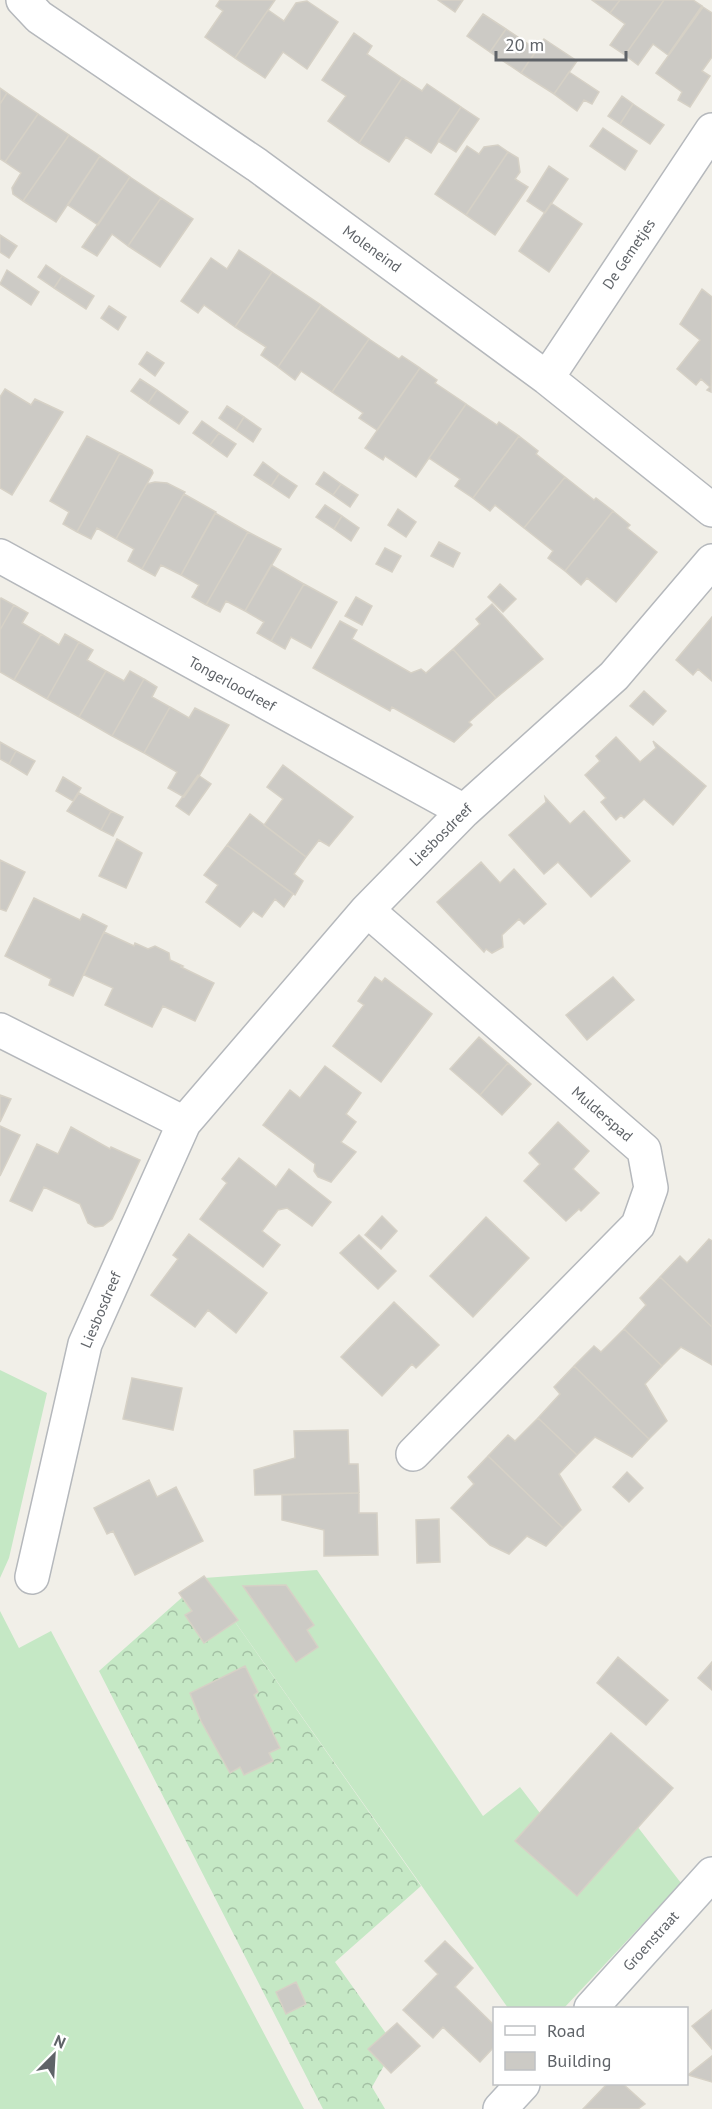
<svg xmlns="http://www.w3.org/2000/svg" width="712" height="2109" font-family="'PT Sans',sans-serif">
<defs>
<pattern id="forest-crowns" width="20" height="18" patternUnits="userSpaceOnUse" patternTransform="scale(1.5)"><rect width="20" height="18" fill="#c5e8c5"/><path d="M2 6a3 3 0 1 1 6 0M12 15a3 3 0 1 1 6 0" fill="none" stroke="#a3c0a4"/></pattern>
</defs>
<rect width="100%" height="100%" fill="#f1efe8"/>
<path fill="#c5e8c5" d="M0,1370L47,1393L9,1558L0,1578Z
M317,1570L483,1816L520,1787L556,1834L630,1817L681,1883L564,2008H508L204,1578Z
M0,1611L19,1648L51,1631L304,2109H0Z"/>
<path fill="url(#forest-crowns)" d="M204,1578L421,1886L335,1962L395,2046L372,2087L385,2109H323L99,1671Z"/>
<path fill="#cccac5" stroke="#d6d1c6" stroke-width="1.5" d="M220,0H275L235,58L205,37L223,11L216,6Z
M438,0H463L455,12Z
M592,0H620L610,13Z
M620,0H664L625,55L610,45L625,24L610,13Z
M664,0H693L702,6L668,55L653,44L638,65L625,55Z
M307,1L338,22L307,69L283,52L265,78L235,58L268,10L284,21L296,3Z
M703,7L712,13V57L702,71L710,76L690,107L678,100L682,92L656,73Z
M483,14L506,29L490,52L467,36Z
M506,29L537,50L521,73L490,52Z
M354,33L372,46L367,54L402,78L359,143L328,121L346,96L322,80Z
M544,39L577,61L554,94L521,73Z
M569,72L599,92L592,104L584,100L577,111L554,94Z
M402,78L422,91L427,84L461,107L431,153L406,137L389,162L359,143Z
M0,88L7,93L0,104Z
M7,93L38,114L5,162L0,159V104Z
M622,96L633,104L620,124L608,116Z
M633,104L664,125L650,144L620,124Z
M461,107L479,119L456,152L438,141Z
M38,114L69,135L23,201L13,194L12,188L21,173L5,162Z
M603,128L637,151L625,170L590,146Z
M69,135L100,156L56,222L23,201Z
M498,145L508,152L466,215L435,194L467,146L479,154L484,147Z
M508,152L518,158L520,172L515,179L528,187L495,235L466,215Z
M100,156L130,177L98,225L68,205Z
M549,166L568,179L545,213L527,201Z
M130,177L161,198L128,246L112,234L97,256L82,247Z
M161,198L193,219L160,267L128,246Z
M551,203L582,224L549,272L519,251Z
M0,235L17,246L9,258L0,252Z
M239,250L272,272L235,327L204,305L198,313L181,301L211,258L227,269Z
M46,265L62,276L54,288L38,277Z
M7,270L39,292L31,305L0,284Z
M272,272L321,305L278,367L261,355L266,347L235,327Z
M62,276L94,296L86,309L54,288Z
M702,289L712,297L711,392L707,390L710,387L701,379L696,385L677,369L700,340L680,324Z
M321,305L369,339L332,392L301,371L295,380L278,367Z
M109,306L126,317L118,330L101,318Z
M369,339L399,359L402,356L420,368L377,430L359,418L363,413L332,392Z
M147,352L164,363L155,376L139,364Z
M420,368L437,380L435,383L466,404L416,477L385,456L383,460L365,448Z
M140,379L157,390L148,403L131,391Z
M5,389L31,405L35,399L63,412L12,495L0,488V397Z
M157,390L188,412L179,424L148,403Z
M466,404L497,425L499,422L519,436L473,498L455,486L460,479L429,458Z
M227,406L244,417L236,430L219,418Z
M244,417L261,429L253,442L236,430Z
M202,421L219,433L210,445L193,433Z
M219,433L236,444L227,457L210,445Z
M87,436L120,453L77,532L63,524L69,512L50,501Z
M519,436L538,451L536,454L565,477L524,528L495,505L490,511L473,498Z
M120,453L152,470L153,473L116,539L97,528L91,539L77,532Z
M263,462L279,474L271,486L254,475Z
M324,472L341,484L333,495L316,484Z
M279,474L297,486L289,498L271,486Z
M565,477L594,500L596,498L613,511L565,571L548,558L553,551L524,528Z
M155,482L167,483L185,492L142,569L128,561L134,549L116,539L147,484Z
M341,484L358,495L350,507L333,495Z
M184,494L216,512L181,575L161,565L155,576L142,569Z
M325,505L342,516L334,529L316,517Z
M398,509L416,522L406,537L388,525Z
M613,511L630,525L627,528L657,552L616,602L587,578L581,585L565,571Z
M215,513L248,532L206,605L192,597L199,585L181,575Z
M342,516L359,528L351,541L334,529Z
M248,532L281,549L245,611L226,601L220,612L206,605Z
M439,542L460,553L453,567L431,556Z
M385,548L401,556L392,572L376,564Z
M271,565L304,584L271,641L257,633L264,622L245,611Z
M304,584L337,602L311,648L291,637L285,649L271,641Z
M500,584L516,599L503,612L488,597Z
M356,597L372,606L362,625L345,616Z
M1,598L14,605L0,630V599Z
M492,604L543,659L496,698L453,649L480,624L476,619Z
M14,605L28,613L22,623L41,634L14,680L0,672V630Z
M712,617V681L698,669L693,675L676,660Z
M340,621L357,630L352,639L411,673L421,669L426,673L453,649L496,698L469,722L472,725L454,742L392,707L390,711L313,668Z
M41,634L59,645L65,634L79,642L47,699L14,680Z
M79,642L93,650L87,660L106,671L79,717L47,699Z
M106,671L124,681L130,671L144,679L112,736L79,717Z
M144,679L157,687L152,697L170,707L144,753L112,736Z
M644,691L666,711L653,725L630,706Z
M170,707L189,718L195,708L229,725L199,776L184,797L168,788L177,772L144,753Z
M616,737L640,762L656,748L653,741L706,786L673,825L644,799L624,818L621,815L616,820L601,802L606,798L585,775L600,761L596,756Z
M0,742L16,751L9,764L0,759Z
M16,751L35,761L27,775L9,764Z
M283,765L353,817L329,846L319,840L306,857L264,825L283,799L267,787Z
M198,775L211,784L189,815L176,806Z
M63,777L81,788L73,801L56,791Z
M79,793L111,811L101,830L67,811Z
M545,797L570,824L584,811L630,861L591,897L558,862L544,874L509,835L546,802Z
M111,811L123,817L113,836L101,830Z
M250,814L306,857L294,874L303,881L295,895L227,845Z
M117,839L142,853L126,888L99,876Z
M227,845L293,894L284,907L275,899L262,917L253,911L240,927L206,902L218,885L204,875Z
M0,860L25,872L6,911L0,909Z
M481,862L500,883L514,869L546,904L524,924L519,919L502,935L503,947L492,953L486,949L484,952L437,902Z
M34,898L80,920L83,914L107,926L73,996L49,985L51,979L5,956Z
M104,932L134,946L135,943L148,949L155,946L169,953L170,960L183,966L181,967L214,983L195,1021L163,1006L152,1027L105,1005L113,988L84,975Z
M375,977L382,982L385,978L432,1014L381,1082L333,1046L364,1005L358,1001Z
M613,977L634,1000L587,1040L566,1015Z
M479,1037L508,1063L480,1095L450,1069Z
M508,1063L531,1084L502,1115L480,1095Z
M325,1066L361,1093L346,1114L356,1122L341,1142L356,1152L331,1182L318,1177L314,1171L315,1164L263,1125L290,1090L300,1098Z
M0,1095L11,1099L0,1122Z
M558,1122L589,1151L573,1169L599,1193L581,1211L579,1209L566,1221L524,1181L540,1164L529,1153Z
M0,1126L20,1135L0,1176Z
M71,1127L110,1149L111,1147L140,1160L112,1219L103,1226L95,1227L88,1223L80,1204L44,1187L32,1211L10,1201L37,1144L58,1154Z
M239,1158L276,1187L289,1169L331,1202L312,1226L287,1208L278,1210L262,1231L280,1245L263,1267L200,1219L227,1183L222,1179Z
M382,1216L397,1231L381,1249L365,1235Z
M486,1217L529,1258L473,1317L430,1276Z
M189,1234L267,1293L236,1333L208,1310L195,1327L151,1295L178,1259L173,1255Z
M359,1235L396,1271L378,1289L340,1253Z
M709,1239L712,1241V1327L660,1277L680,1256L687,1263Z
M660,1277L712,1327V1365L681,1347L662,1366L624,1329L646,1305L640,1298Z
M394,1302L439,1345L416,1368L412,1364L382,1396L341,1357Z
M624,1329L662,1366L645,1384L667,1421L649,1439L574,1366L594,1346L601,1352Z
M574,1366L649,1439L632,1457L595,1437L577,1455L538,1418L560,1394L554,1387Z
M132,1378L182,1388L173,1430L123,1419Z
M538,1418L577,1455L559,1474L581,1510L563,1528L488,1456L508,1435L515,1441Z
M348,1430L349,1464H358L359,1493L255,1495L254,1470L295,1458L294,1431Z
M488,1456L563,1528L546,1546L527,1536L509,1554L490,1545L451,1508L474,1484L468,1477Z
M627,1472L643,1488L629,1502L613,1487Z
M149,1480L157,1497L176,1487L203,1541L135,1575L113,1531L107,1534L94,1508Z
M359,1493V1513H377L378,1555L324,1556V1530L282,1520V1495Z
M439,1519L440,1562L417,1563L416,1520Z
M204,1576L238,1620L204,1643L185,1615L192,1611L179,1593Z
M286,1585L314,1625L307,1630L318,1647L296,1662L243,1586Z
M618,1657L668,1700L646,1725L597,1683Z
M712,1662V1690L698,1678Z
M245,1666L258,1692L254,1695L280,1748L269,1753L273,1761L244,1775L240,1767L230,1773L201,1721L190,1693Z
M611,1733L673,1788L577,1896L515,1841Z
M445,1941L473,1968L455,1987L494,2025V2047L480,2062L443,2027L433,2038L403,2010L438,1974L425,1961Z
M296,1982L306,2004L286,2014L276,1992Z
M712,2010V2049L692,2026Z
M397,2023L420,2046L391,2073L368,2049Z
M712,2056V2082L688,2075Z
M607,2084H623L645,2104L638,2109H583Z"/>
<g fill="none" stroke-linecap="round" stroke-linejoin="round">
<defs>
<path id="street" d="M23,0L39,17L257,165L547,378L712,510
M547,378L712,130
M0,556L464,811
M367,910L644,1150L651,1188L638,1225L413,1454
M0,1030L184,1123
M32,1577L85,1344L184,1123L367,910L464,811L614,676L712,561"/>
<path id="secondary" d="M591,2008L712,1874
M500,2109L523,2084"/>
</defs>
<use href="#street" stroke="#b5b8bc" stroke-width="36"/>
<use href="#secondary" stroke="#b6babf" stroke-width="36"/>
<use href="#street" stroke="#fff" stroke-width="33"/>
<use href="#secondary" stroke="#fff" stroke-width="33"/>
</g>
<g text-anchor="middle" stroke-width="4.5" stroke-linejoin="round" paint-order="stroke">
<g font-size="15" fill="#5f6368" stroke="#fff">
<text transform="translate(372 249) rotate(36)" y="5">Moleneind</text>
<text transform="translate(629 254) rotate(-56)" y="5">De Gemetjes</text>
<text transform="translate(232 684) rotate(29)" y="5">Tongerloodreef</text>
<text transform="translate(441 835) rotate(-45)" y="5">Liesbosdreef</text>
<text transform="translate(602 1114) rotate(41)" y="5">Mulderspad</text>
<text transform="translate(101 1310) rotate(-67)" y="5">Liesbosdreef</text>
<text transform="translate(651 1941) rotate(-48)" y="5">Groenstraat</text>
</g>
</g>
<rect x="493" y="2007" width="195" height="78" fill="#ffffff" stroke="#bfc1c3" stroke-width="1.5"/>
<rect x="505" y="2026" width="30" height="9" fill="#ffffff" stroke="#bfc1c3" stroke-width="1.5"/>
<text x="547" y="2037" font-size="18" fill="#5f6368">Road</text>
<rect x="505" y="2052" width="30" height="18" fill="#cccac5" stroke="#bfc1c3" stroke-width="1.5"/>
<text x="547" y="2067" font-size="18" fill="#5f6368">Building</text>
<g transform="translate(54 2055) rotate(24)" stroke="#ffffff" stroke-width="4.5" paint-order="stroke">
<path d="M0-4.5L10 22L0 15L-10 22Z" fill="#5f6368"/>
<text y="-9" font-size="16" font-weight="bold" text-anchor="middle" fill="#5f6368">N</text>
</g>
<path d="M496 51v9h130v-9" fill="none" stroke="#5f6368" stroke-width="3"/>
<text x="505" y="51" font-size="18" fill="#5f6368" stroke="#ffffff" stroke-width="4.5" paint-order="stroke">20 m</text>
</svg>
